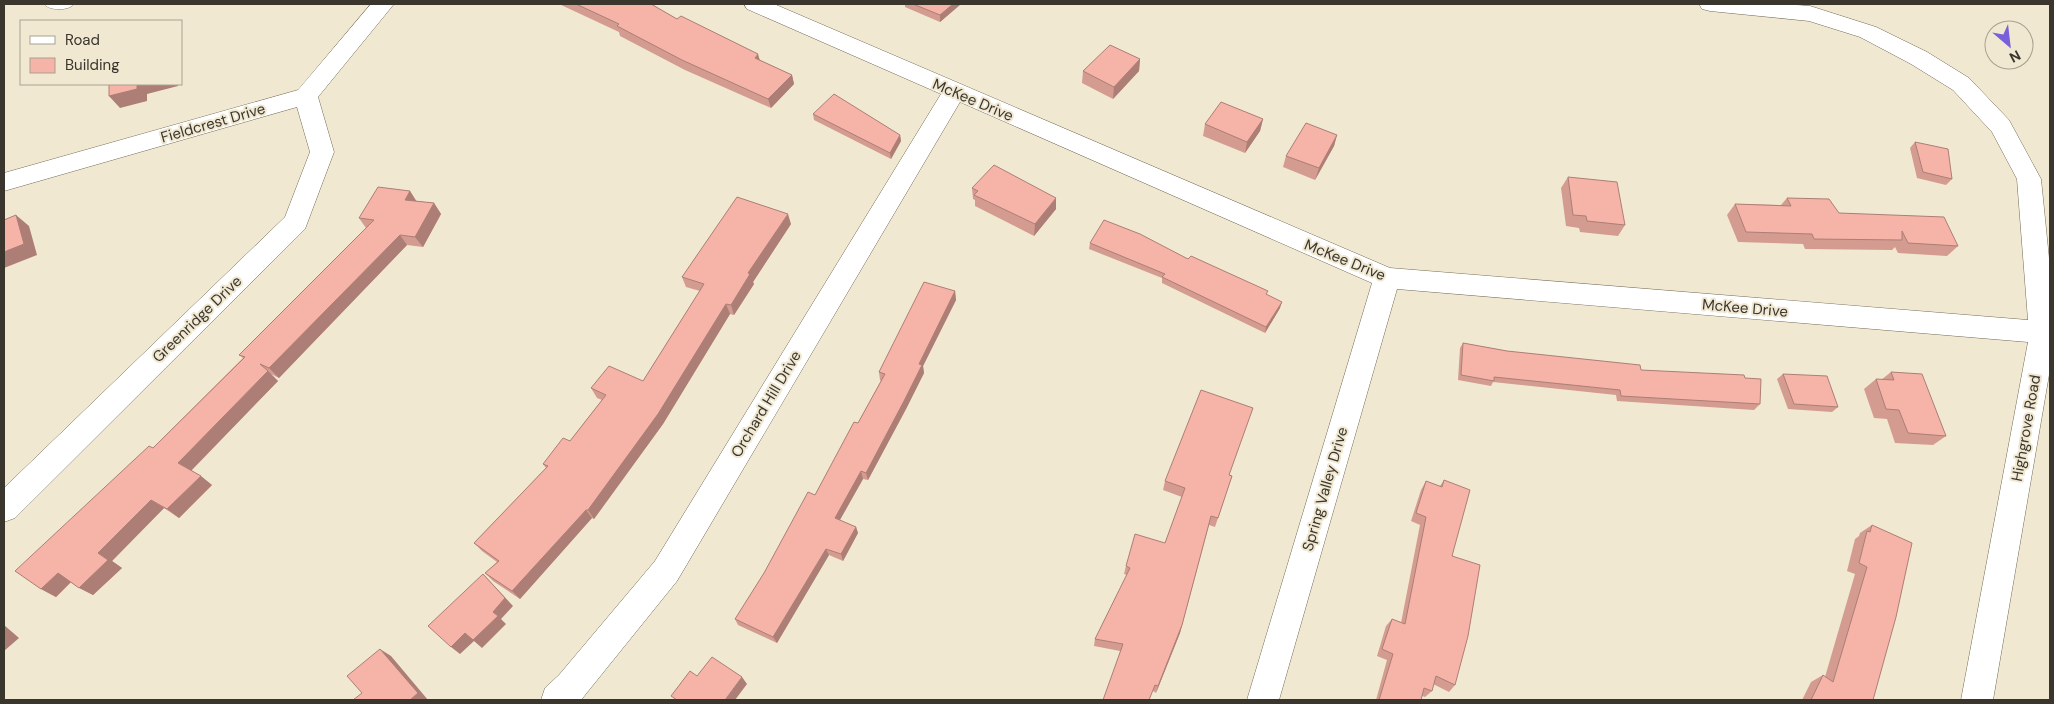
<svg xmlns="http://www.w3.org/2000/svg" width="2054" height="704" font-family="'DM Sans',sans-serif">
<rect width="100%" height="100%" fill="#f1e8d2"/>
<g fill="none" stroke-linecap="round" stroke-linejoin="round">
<defs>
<path id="service" d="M44,4H74C69,11 49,11 44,4Z"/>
<path id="minor" d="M371,4H394L318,97L334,152L305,229L15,518L4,522V488L285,217L310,152L297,107L4,191V173L298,90Z
M744,4H774L1390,268L2028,320L2017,179L1992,132L1953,90L1911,64L1860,37L1809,21L1710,11L1702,9L1699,4H1783L1810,6L1876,27L1927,52L1969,78L2009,120L2041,179L2050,268V369L1993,700H1961L2028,342L1397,289L1279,700H1247L1372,283L960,102L677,581L581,700H541L545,688L559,675L655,561L941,94L747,9Z"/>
</defs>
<use href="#service" stroke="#726a56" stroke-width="1"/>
<use href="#minor" stroke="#726a56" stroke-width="1"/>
<use href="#service" fill="#fff" fill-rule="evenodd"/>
<use href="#minor" fill="#fff" fill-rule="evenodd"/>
</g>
<path fill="#d49b90" d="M559,4H651L677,19L760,60L792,75L794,84L771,108L685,70L620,36L619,32Z
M905,4H961L940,22L905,7Z
M1140,59L1139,71L1113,99L1082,83L1083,71Z
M813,114L900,135L901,141L891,159L814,120Z
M1263,119L1260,131L1245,153L1203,136L1205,124Z
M1337,135L1334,146L1315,180L1283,167L1286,156Z
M1915,142L1952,179L1946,185L1917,178L1910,148Z
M1568,177L1625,225L1618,236L1580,232L1579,228L1566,226L1561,188Z
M972,188L1056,209L1034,236L975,206V200L973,199Z
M410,191L416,201L434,203L441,214L423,247L407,245L279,378L271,374L278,381L191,470L212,485L179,518L164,508L112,561L122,568L93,595L71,582L56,597L41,589L153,448L243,358L239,355L366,228L359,218Z
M1787,198L1839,213L1958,246L1947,256L1898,253L1895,247L1892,250L1805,249L1803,244L1738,242L1727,215L1735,204L1781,205Z
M791,224L753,282L754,284L734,315L730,314L663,424L594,519L592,518L520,599L493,581L485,573L497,562L482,551L474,543L546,468L543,464L570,441L602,400L597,398L591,388L643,381L700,291L686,287L682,277Z
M1090,243L1188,259L1267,295L1280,308L1265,333L1162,283V278L1089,249Z
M955,291L956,300L923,366L924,373L906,409L868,480L863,479L840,520L856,527L858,533L843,561L829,555L777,643L738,625L735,619L815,495L858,423L881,381L880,380L879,372Z
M1463,343L1507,351L1641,370L1745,378L1760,404L1754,410L1617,401L1616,395L1493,382L1491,386L1458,380L1460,348Z
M1891,372L1946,436L1933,445L1895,443L1887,419L1874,418L1864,389L1876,379L1881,380Z
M1783,374L1838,407L1832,412L1788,409L1777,379Z
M1229,475L1232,476L1215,527L1209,525L1180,633L1156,693L1153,691L1120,651L1094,646L1095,639L1127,575L1124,574L1126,566L1165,543L1182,497L1163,490L1165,481Z
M1444,480L1452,556L1455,685L1449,692L1433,684L1432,691L1425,697L1422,696L1421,700H1376L1387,660L1377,656L1386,626L1392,619L1401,623L1420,525L1411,521L1421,490L1426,481L1440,486Z
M1872,525L1873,700H1802L1811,682L1823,675L1825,677L1855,574L1847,571L1855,539L1859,536L1860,533Z"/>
<path fill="#ac7e76" d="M953,4H961L940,22V15Z
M758,54L761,64L755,58Z
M1140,59L1139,71L1113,99L1114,87Z
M792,75L794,84L771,108L768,99Z
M137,84H178V86L147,94V101L120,108L109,96Z
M1263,119L1260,131L1245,153L1247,142Z
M900,135L901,141L891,159L890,153Z
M1337,135L1334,146L1315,180L1319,168Z
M410,191L417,202L405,200Z
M1056,198V209L1034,236L1035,224Z
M434,203L441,214L423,247L415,237Z
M788,214L791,224L753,282L754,284L734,315L731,305L748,273Z
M16,215L29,226L37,255L4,268V252Z
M400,235L407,245L279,378L269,368Z
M955,291L956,300L923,366L924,373L906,409L868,480L866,473Z
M1282,302L1280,308L1265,333L1266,327Z
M726,304L730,314L663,424L594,519L588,510Z
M268,371L278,381L190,472L178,463Z
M861,471L863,479L837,525L835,518Z
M201,476L212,485L179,518L167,509Z
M151,500L164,508L112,561L122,568L93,595L79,588L98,553Z
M586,510L592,518L520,599L512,591Z
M856,527L858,533L843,561L841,554Z
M826,549L829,555L777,643L773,637Z
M58,573L72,581L56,597L41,589Z
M483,574L513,606L501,619L506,624L482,648L474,641L460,654L451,647L465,633L493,612Z
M4,625L19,638L4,651Z
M1182,625L1180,633L1156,693L1158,686Z
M380,649L391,656L428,700H410Z
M742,677L747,684L735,700H725Z"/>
<path fill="#f6b4a8" stroke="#ac7e76" d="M576,4H651L677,19L681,16L758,54L755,58L792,75L768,99L682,60L617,26L619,24Z
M913,4H953L940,15Z
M1110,45L1140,59L1114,87L1083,71Z
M109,84H137V89L109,96Z
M834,94L900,135L890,153L813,114Z
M1221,102L1263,119L1247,142L1205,124Z
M1306,123L1337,135L1319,168L1286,156Z
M1915,142L1948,149L1952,179L1923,172Z
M994,165L1056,198L1035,224L974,195L978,191L972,188Z
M1568,177L1617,182L1625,225L1587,221L1586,216L1573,215Z
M378,187L410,191L405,200L434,203L415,237L400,235L269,368L260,364L268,371L178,463L201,476L167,509L151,500L98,553L108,560L79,588L58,573L41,589L15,571L149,446L153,448L245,357L239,355L374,220L359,218Z
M737,197L788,214L748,273L750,274L731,305L726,304L658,414L588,510H586L512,591L485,573L499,561L474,543L548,466L543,464L563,438L570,441L606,395L591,388L609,366L643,381L704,284L682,277Z
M1787,198L1829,199L1839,213L1944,217L1958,246L1908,243L1902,231V240L1814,239L1812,234L1746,232L1735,204L1791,206Z
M16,215L24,244L4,252V220Z
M1104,220L1140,234L1188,259L1191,256L1268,291L1266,294L1282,302L1266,327L1162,277L1165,274L1090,243Z
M924,282L955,291L919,364L922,365L904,401L866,473L861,471L835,518L856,527L841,554L826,549L773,637L735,619L764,573L808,492L815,495L854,422L858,423L885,374L879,372Z
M1463,343L1507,351L1640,365L1641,370L1744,375L1745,378L1761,379L1760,404L1621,396L1620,390L1494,377V381L1461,375Z
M1891,372L1922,374L1946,436L1908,433L1899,410L1886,409L1876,379L1894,380Z
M1783,374L1827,376L1838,407L1794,404Z
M1201,390L1253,408L1229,475L1232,476L1218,518L1211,516L1182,625L1158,686L1155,685L1149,700H1103L1123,644L1095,639L1130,568L1126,566L1135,534L1165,543L1185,488L1165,481Z
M1444,480L1470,490L1452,556L1480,565L1468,636L1455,685L1436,676L1432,691L1424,688L1421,700H1379L1393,654L1382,649L1392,619L1405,624L1426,517L1416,513L1426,481L1442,487Z
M1872,525L1912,543L1896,617L1873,700H1811L1823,675L1833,682L1867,567L1859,563L1867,531L1870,532Z
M483,574L505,598L493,612L498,616L473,640L465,633L451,647L428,626Z
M380,649L418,693L410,700H353L362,693L347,676Z
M712,657L742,677L725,700H677L671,696L690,671L697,676Z"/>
<g text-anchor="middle" stroke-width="4" stroke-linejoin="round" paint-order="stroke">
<g font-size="15" fill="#3a362e" stroke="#f1e8d2">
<text transform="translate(973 100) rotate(23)" y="5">McKee Drive</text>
<text transform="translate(213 123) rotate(-16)" y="5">Fieldcrest Drive</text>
<text transform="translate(1345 260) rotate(22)" y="5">McKee Drive</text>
<text transform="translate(1745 308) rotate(5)" y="5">McKee Drive</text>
<text transform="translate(197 319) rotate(-44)" y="5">Greenridge Drive</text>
<text transform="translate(766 404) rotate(-59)" y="5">Orchard Hill Drive</text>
<text transform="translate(2026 428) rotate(-80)" y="5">Highgrove Road</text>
<text transform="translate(1325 489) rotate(-74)" y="5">Spring Valley Drive</text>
</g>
</g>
<rect width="2054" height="704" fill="none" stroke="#3a362e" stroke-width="10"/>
<rect x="20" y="20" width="162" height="65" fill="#f1e8d2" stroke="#a8a190"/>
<rect x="30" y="36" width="25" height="8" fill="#ffffff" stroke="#a8a190"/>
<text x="65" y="45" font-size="15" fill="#3a362e">Road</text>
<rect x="30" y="58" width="25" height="15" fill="#f6b4a8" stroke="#a8a190"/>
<text x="65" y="70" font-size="15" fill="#3a362e">Building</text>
<g transform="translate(2009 45) rotate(152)"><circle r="24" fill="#f1e8d2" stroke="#a8a190"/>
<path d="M0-4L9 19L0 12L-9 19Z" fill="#7860db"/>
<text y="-8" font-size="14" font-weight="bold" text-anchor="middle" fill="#3a362e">N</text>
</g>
</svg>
